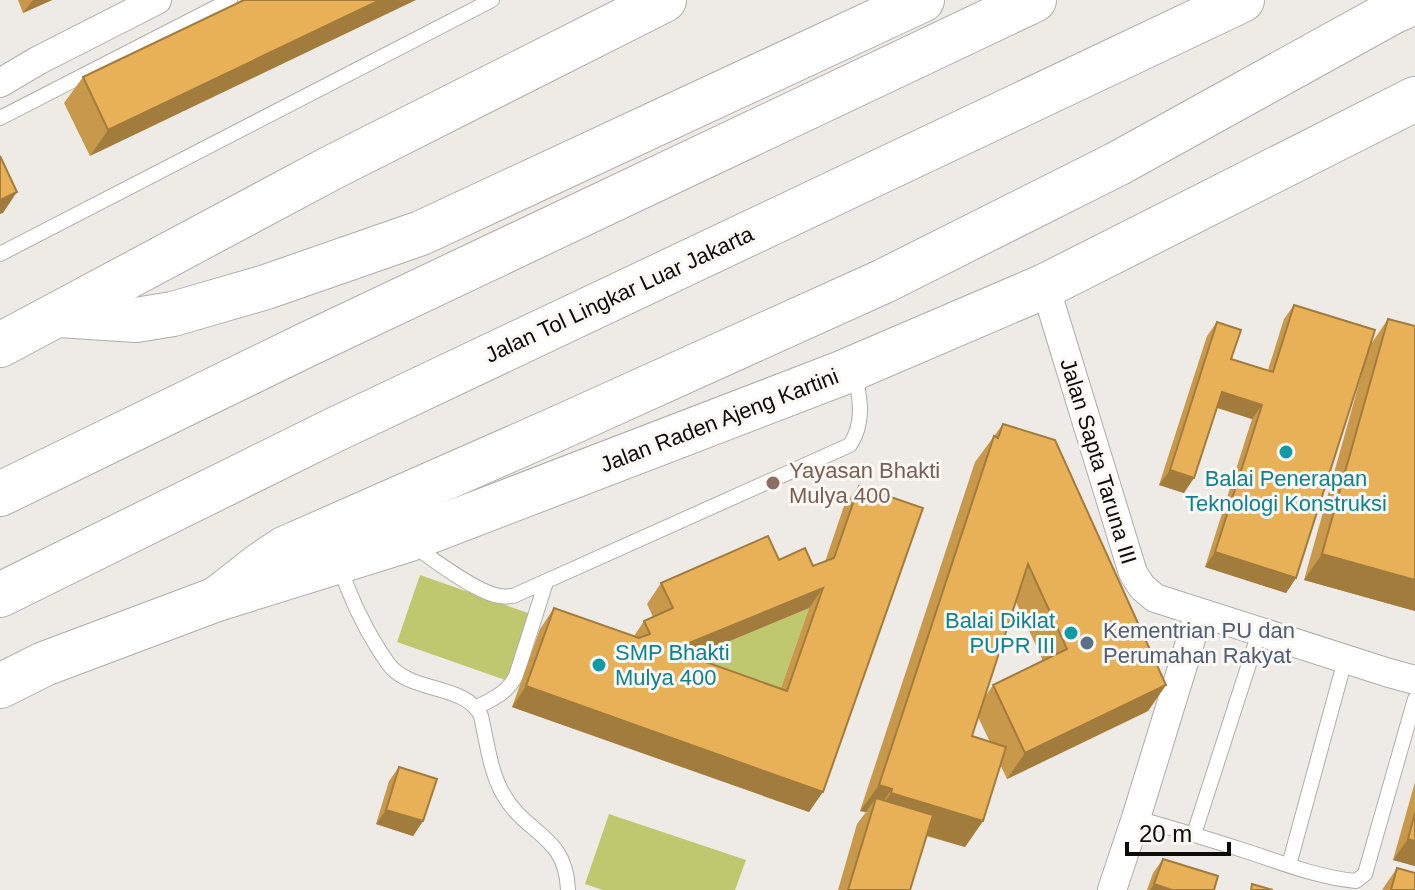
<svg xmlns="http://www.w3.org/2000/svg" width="1415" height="890" font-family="Helvetica,sans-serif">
<rect width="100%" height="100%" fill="#eeebe7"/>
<path fill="#bfc86f" d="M420,575L531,614L508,681L397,642Z
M809,608L773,711L657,671Z
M609,814L746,860L735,890H603L585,884Z"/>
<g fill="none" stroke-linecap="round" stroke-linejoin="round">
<defs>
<path id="service" d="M0,118L230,0
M0,254L492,0
M413,545C432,559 477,593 500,596C504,597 509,596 513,596L850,445C865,422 860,398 855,372
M339,564C349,595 362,623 379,650C384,657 388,665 394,670C418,692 467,686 481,716C487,742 490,771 503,794C526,835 566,834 568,890
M477,707C493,699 507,693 516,676L546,582
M1136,818C1176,829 1215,841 1255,854C1287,865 1322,878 1356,881L1365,874L1415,699
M1194,834L1259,633
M1289,865L1345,660"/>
<path id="minor" d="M0,83L39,60L157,0
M1045,286L1133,573L1142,587L1155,598L1389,673L1415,680
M1112,890L1136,818L1199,613"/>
<path id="trunk" d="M0,345L331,168L664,0
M0,686L44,664L217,599L407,540L842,373L1045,286L1415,99"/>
<path id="motorway" d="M59,315L136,320L173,314L266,287L421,233L922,0
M0,494L308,344L1034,0
M0,595L332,431L1242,0
M217,599L259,566L284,549L552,431L884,281L1117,164L1394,11L1415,2"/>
</defs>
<use href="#service" stroke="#afada9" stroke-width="16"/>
<use href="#minor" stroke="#afada9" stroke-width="30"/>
<use href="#trunk" stroke="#afada9" stroke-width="46"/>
<use href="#motorway" stroke="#afada9" stroke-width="46"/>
<use href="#service" stroke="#fff" stroke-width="14"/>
<use href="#minor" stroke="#fff" stroke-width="28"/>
<use href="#trunk" stroke="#fff" stroke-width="44"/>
<use href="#motorway" stroke="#fff" stroke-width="44"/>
</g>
<path fill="#c8984b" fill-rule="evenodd" d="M18,0H52L23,13Z
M244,0L90,156L64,103L83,77Z
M1294,305L1371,344L1388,319L1415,326V611L1304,580L1367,355L1296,578L1286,593L1205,567L1252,419L1217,408L1184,493L1159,485L1207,336L1217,322L1231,359L1268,370L1284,319Z
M1003,424L1166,685L1148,711L1007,779L1000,764L983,821L965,847L926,836L910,890H838L857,824L866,812L860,811L975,462ZM1016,602L1043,661L993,685L985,697ZM978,717L990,742L972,736Z
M859,486L809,812L512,707L540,629L554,608L634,636L644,621L653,617L647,604L661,583L813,566L825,562L844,506ZM809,608L781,688L691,657Z
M399,767L423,821L413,836L376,824L389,781Z
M1415,782V866L1393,860Z
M1163,859L1214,890H1147L1153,873Z
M1397,868L1415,890H1382Z"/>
<path fill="#a27c3d" d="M33,0H52L23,13Z
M380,0H416L90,156L108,130Z
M17,192L3,213L0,214V200Z
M1222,392L1262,405L1252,419L1212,406Z
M1170,470L1194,478L1184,493L1159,485Z
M1215,552L1296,578L1286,593L1205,567Z
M1322,554L1415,580V611L1304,580Z
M823,588L809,608L657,671L672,650Z
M1166,685L1148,711L1007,779L1025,753Z
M526,686L823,792L809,812L512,707Z
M879,785L892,789L874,815L876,798L866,812L860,811Z
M891,793L983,821L965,847L873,819Z
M386,810L423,821L413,836L376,824Z
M1408,839L1415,841V866L1393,860Z
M1154,884L1172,890H1150Z"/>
<path fill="#e8b157" stroke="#a27c3d" stroke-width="2" fill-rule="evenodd" d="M244,0H380L108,130L83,77Z
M0,156L17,192L0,200Z
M1294,305L1375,330L1296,578L1215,552L1262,405L1222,392L1194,478L1170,470L1217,322L1241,330L1231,359L1273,372Z
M1388,319L1415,326V580L1322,554Z
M1003,424L1055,440L1166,685L1025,753L993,685L1067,649L1028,564L972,736L1006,747L983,821L891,793L892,789L879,785L994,436L998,438Z
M859,486L923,508L823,792L526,686L554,608L639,638L650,634L644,621L673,608L661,583L768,536L779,560L805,548L813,566L834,558ZM823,588L787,691L672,650Z
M399,767L437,779L423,821L386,810Z
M876,798L933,815L910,890H848Z
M1415,813V841L1408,839Z
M1163,859L1218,876L1214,890H1172L1154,884Z
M1397,868L1415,873V890H1391Z
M1252,884L1273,890H1251Z"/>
<g fill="#0f9aa8" stroke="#fbf8f4" stroke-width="3">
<circle cx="1286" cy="452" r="8"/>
<circle cx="1071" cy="633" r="8"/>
<circle cx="599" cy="665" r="8"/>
</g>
<circle fill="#8d6e63" stroke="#fbf8f4" stroke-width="3" cx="773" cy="483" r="8"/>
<circle fill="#5c6f8a" stroke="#fbf8f4" stroke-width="3" cx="1087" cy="643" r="8"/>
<g text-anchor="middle" stroke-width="6" stroke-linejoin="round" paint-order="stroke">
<g font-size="22" fill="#0c0c0a" stroke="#fbf8f4">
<text transform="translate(619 294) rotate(-25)" y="8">Jalan Tol Lingkar Luar Jakarta</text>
<text transform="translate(719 420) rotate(-21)" y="8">Jalan Raden Ajeng Kartini</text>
<text transform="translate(1099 461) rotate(73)" y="8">Jalan Sapta Taruna III</text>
</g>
<g font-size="22" fill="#785e54" stroke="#fbf8f4" text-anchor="start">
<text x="789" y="478">Yayasan Bhakti<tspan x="789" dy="25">Mulya 400</tspan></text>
</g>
<g font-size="22" fill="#0d838f" stroke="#fbf8f4">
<text x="1286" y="486">Balai Penerapan<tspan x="1286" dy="25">Teknologi Konstruksi</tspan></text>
<text x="1055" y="628" text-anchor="end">Balai Diklat<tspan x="1055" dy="25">PUPR III</tspan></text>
<text x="615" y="660" text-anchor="start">SMP Bhakti<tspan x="615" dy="25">Mulya 400</tspan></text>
</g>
<g font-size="22" fill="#4e5e75" stroke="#fbf8f4" text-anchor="start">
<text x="1103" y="638">Kementrian PU dan<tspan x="1103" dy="25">Perumahan Rakyat</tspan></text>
</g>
</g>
<path d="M1127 842v12h102v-12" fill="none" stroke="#0c0c0a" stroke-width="4"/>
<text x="1139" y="842" font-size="24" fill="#0c0c0a" stroke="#fbf8f4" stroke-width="6" paint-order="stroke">20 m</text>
</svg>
